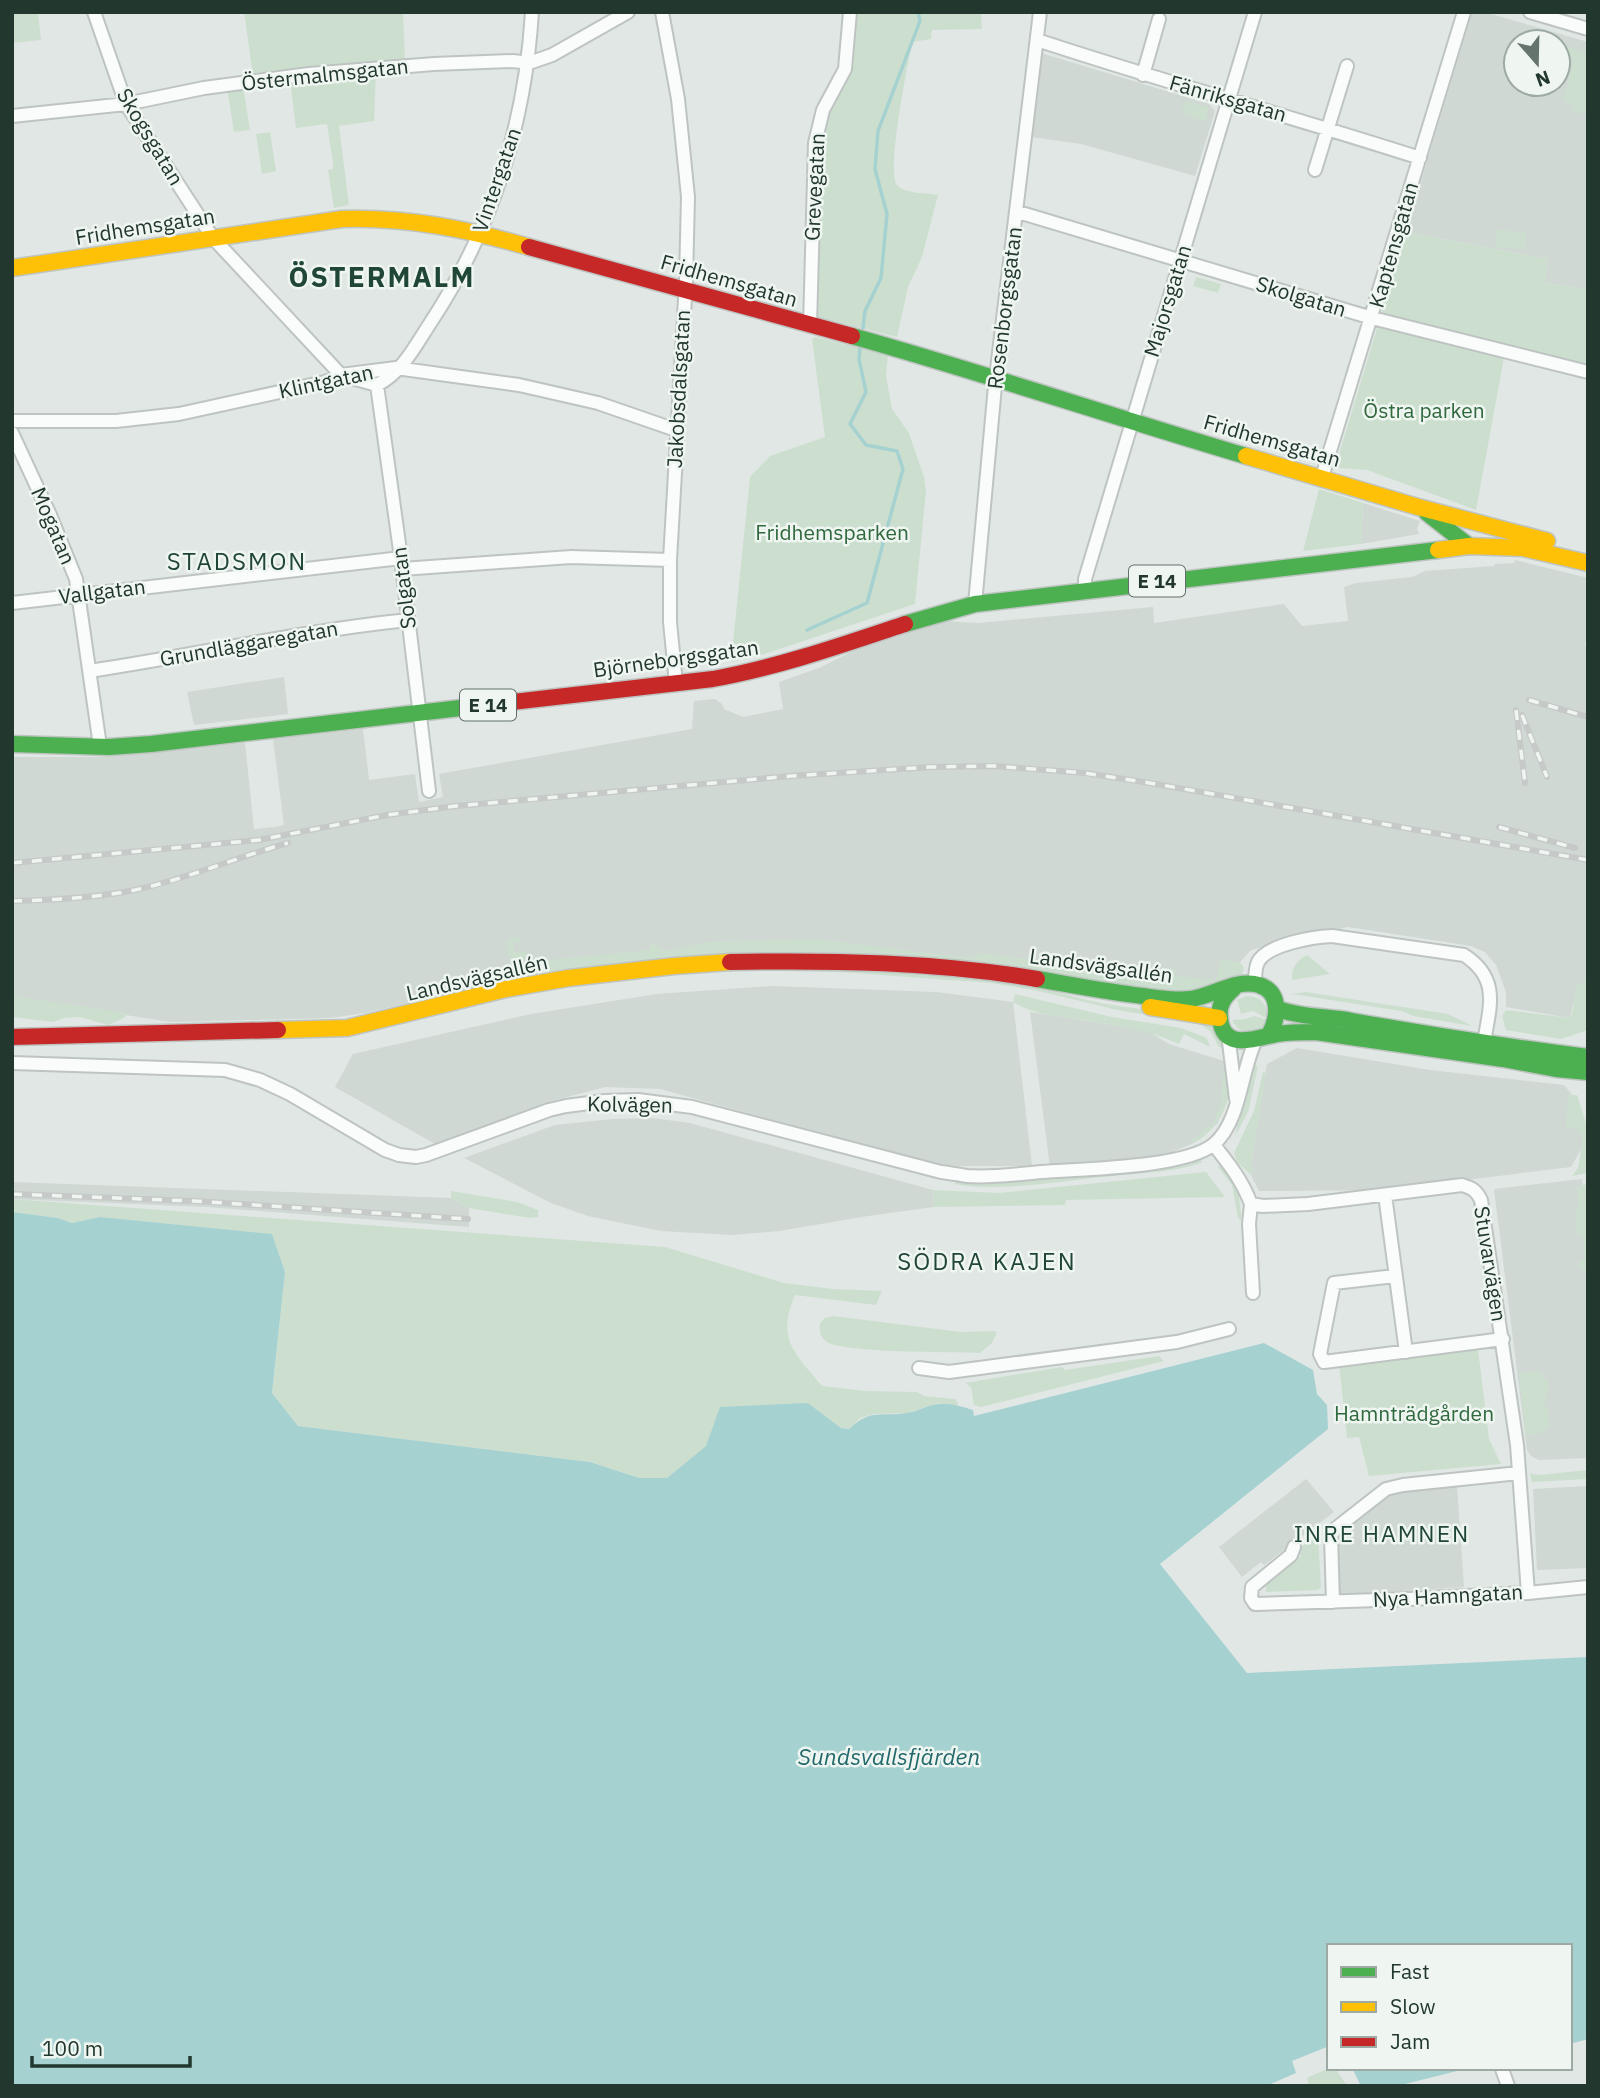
<svg xmlns="http://www.w3.org/2000/svg" width="1600" height="2098" font-family="'IBM Plex Sans',sans-serif">
<rect width="100%" height="100%" fill="#e1e7e4"/>
<path fill="#cfd8d3" fill-rule="evenodd" d="M1472,12H1484L1588,42V289L1545,283L1547,259L1406,232ZM1516,42H1558V84H1516Z
M1041,53L1209,104L1215,111L1195,176L1081,144L1031,137Z
M1363,503L1420,521L1417,529L1419,534L1361,544Z
M1515,560L1588,578V641L1585,642L1588,663V967L1585,982L1576,993L1570,1018L1506,1007V992L1496,965L1485,952L1471,946L1348,927L1251,950L1239,963L1232,984L615,965L548,971L365,1013L330,1018L170,1022L12,997V757H95L245,743L254,829L276,827L284,825L273,739L363,729L369,780L415,774L419,802L443,797L439,774L692,729L694,701L715,699L722,704L724,709L743,717L783,709L779,682L819,668L851,652L945,621L978,623L1153,607L1154,623L1284,604L1302,626L1348,621L1344,587L1356,583L1412,577L1425,571L1494,566L1495,564L1514,563Z
M284,677L288,714L194,725L187,692Z
M772,986L936,992L1013,1002L1032,1166H957L930,1163L660,1089L605,1087L548,1102L435,1144L335,1087L353,1054L531,1014L657,994Z
M1030,1012L1146,1030L1169,1044L1224,1061L1228,1075L1227,1102L1217,1124L1194,1143L1164,1155L1050,1167Z
M1297,1048L1430,1070L1564,1085L1573,1096L1584,1134L1583,1146L1571,1167L1386,1190L1259,1191L1251,1175L1254,1171L1251,1164L1267,1064Z
M652,1118L690,1123L933,1190L934,1207L868,1216L779,1231L731,1235L661,1231L588,1216L551,1203L464,1158L555,1125L613,1119Z
M1582,1179L1588,1234V1458L1539,1460L1531,1456L1527,1450L1494,1189Z
M12,1182L451,1198L469,1208V1227L207,1207L12,1199Z
M1306,1479L1334,1512L1264,1565L1261,1562L1242,1577L1219,1547Z
M1457,1486L1464,1587L1339,1595L1334,1537L1392,1492Z
M1588,1486V1568L1537,1570L1533,1489Z"/>
<path fill="#ccdfcf" d="M12,12H38L41,40L12,43Z
M244,12H403L405,60L253,75Z
M858,12H981L982,29L932,30L931,39L912,42C908,64 886,172 897,185C905,194 927,193 938,195L922,257L908,287L897,337L818,317L816,311L821,141C825,116 840,98 849,74C855,54 855,32 858,12Z
M1558,45L1588,53V115L1572,111L1574,105L1563,101L1574,59L1558,54Z
M376,72L374,121L339,126L349,205L334,208L328,170L333,169V163L327,124L296,128L290,80Z
M243,87L250,130L234,132L227,88Z
M1185,101L1209,107L1205,122L1182,112Z
M270,132L276,171L262,174L256,134Z
M1496,230L1526,232L1525,249L1495,247Z
M1406,232L1547,259L1545,283L1588,289V366L1505,352L1476,510L1367,470L1338,468L1337,461Z
M1196,277L1221,284L1218,293L1193,286Z
M815,337L888,355L886,376L892,409L909,433L924,477L926,491L915,604L758,656L731,662L750,477L770,456L825,437L812,339Z
M1319,489L1363,503L1361,544L1303,551Z
M517,937L521,942L513,943L514,952H525L531,959L536,961L650,950V943L666,951L708,942L816,939L970,958L981,953L1147,974H1162L1175,968V976L1216,980L1221,961L1224,960L1241,963L1244,969L1241,977L1188,994L1070,977L615,965L530,973C514,970 505,955 507,940Z
M1307,955L1330,974L1292,980C1291,968 1297,960 1307,955Z
M1588,967V1030L1561,1039L1506,1030L1502,1016L1506,1010L1570,1018L1573,1010L1576,986L1585,981Z
M779,969C863,970 948,973 1030,986C1058,991 1085,1001 1113,1005C1132,1008 1200,1017 1212,1025C1219,1030 1223,1041 1225,1048L1219,1047L1210,1031L1198,1023L1122,1011L1038,991L991,983L839,972L779,971Z
M1306,992L1448,1014L1473,1026L1413,1016L1401,1011L1292,994Z
M1015,994L1112,1017L1181,1028L1207,1038L1210,1047L1184,1034L1179,1044C1146,1029 1112,1025 1077,1019C1053,1016 1033,1014 1013,1002Z
M12,996L128,1013L124,1018L108,1025L80,1017L64,1018L53,1022L12,1017Z
M1246,996C1260,996 1267,1003 1268,1016L1264,1017L1253,1011L1241,1014L1237,1000Z
M1255,1016L1267,1020C1259,1038 1240,1036 1232,1020L1245,1019Z
M1250,1064L1258,1066L1248,1112L1235,1136Z
M1226,1071C1238,1095 1216,1136 1191,1143L1190,1141L1213,1123L1221,1103L1223,1075Z
M1263,1072L1266,1073L1251,1164L1254,1171L1251,1175L1237,1162L1234,1153L1254,1111Z
M1568,1095H1577L1586,1123L1588,1173L1572,1176L1578,1168L1583,1139L1577,1128H1566Z
M1200,1160L1203,1162C1175,1173 1142,1172 1112,1176C1066,1180 999,1193 955,1184L956,1181L1049,1178L1164,1167Z
M1220,1164L1238,1189L1242,1221L1238,1218L1232,1185L1218,1167Z
M1206,1172L1225,1197L1066,1200L1065,1205L934,1207L933,1190L999,1193Z
M1588,1184V1281L1586,1270H1580L1579,1262L1585,1260L1583,1235H1577L1575,1211L1579,1210L1577,1186Z
M451,1191L517,1202L538,1210V1217L530,1218L469,1208L451,1198Z
M12,1199L665,1247L784,1283L833,1289L882,1291L876,1305L795,1295C776,1340 795,1353 822,1386L865,1391L917,1392L924,1396L955,1399L958,1403L957,1406L940,1403L907,1413L873,1414L860,1418L849,1429L841,1428L808,1403L706,1446L667,1478H639L590,1462L298,1426L272,1393L285,1272L272,1235L100,1217L72,1223L58,1218L12,1212Z
M833,1316L961,1332L993,1331L997,1332L992,1343L980,1353C954,1352 844,1353 827,1342C820,1337 819,1330 820,1323L825,1318Z
M1478,1349L1489,1439L1501,1464L1369,1476L1359,1437L1347,1438L1339,1364Z
M1159,1356L1164,1361L981,1407L974,1405L971,1387L965,1383L1062,1367L1065,1370Z
M1534,1372L1541,1373L1549,1385L1544,1401L1549,1416L1548,1428L1538,1434L1526,1435L1519,1373Z
M1588,1470V1479L1532,1482L1530,1473L1539,1475Z
M1318,1535L1321,1587L1318,1590L1266,1592V1583L1301,1556L1297,1550Z
M1329,2068H1335L1347,2086H1309L1307,2078Z"/>
<path fill="#a6d1d1" d="M12,1212L58,1218L72,1223L100,1217L272,1234L285,1272L272,1393L298,1426L590,1462L639,1478H667L706,1446L720,1407L808,1403L841,1428L849,1429C871,1408 880,1417 907,1413C918,1411 928,1405 939,1404C950,1403 963,1407 973,1410L974,1416L1264,1343L1313,1370L1317,1394L1327,1405L1328,1429L1160,1564L1247,1673L1588,1657V2039L1570,2044V1946H1329V2046L1292,2061L1296,2073L1266,2086H12Z
M1352,2068H1469L1397,2086H1361Z"/>
<g fill="none" stroke-linecap="round" stroke-linejoin="round">
<path stroke="#a6d1d1" stroke-width="3.5" d="M863,328L865,311L881,278L887,214L875,169L878,131L920,21L918,12
M807,630L867,603L903,469L897,451L866,445L850,424L866,392L859,359L860,348"/>
<defs>
<path id="street" d="M94,12L126,104L213,238L341,375L377,385C402,372 414,348 429,325C492,230 525,126 532,12
M662,12L678,99L688,197L686,281L670,560V622L676,683
M1530,12L1588,29
M1037,40C1164,82 1293,117 1420,158
M1143,75L1159,19
M12,116L126,104L204,88L309,74L434,64L513,61L529,63L552,55L628,12
M1315,170L1347,66
M1018,212L1372,318L1588,372
M810,326L815,143L823,110L845,69L850,12
M377,385L401,558L429,791
M12,421H116L179,414L325,382L341,375L396,368L519,385L598,403L676,430
M12,433L50,515L76,579L100,746
M1322,477L1464,12
M402,569L571,557L670,560
M1085,590V579L1255,12
M12,603L401,558
M975,604L995,386L1040,12
M90,671C196,655 301,631 408,620
M1255,984C1255,977 1255,968 1258,962C1268,944 1313,937 1332,936L1464,955C1503,980 1488,1011 1483,1049
M1228,1034L1236,1099
M12,1063L225,1070L260,1080L290,1094L385,1150L399,1155L416,1157L426,1155L549,1110L566,1106L605,1101L638,1100L692,1107L941,1172C950,1173 959,1175 967,1176C992,1178 1017,1174 1042,1172C1081,1169 1186,1168 1214,1144C1240,1122 1241,1072 1255,1042
M1214,1145C1229,1164 1242,1180 1251,1204L1263,1206L1308,1204L1462,1185C1472,1188 1476,1190 1481,1200L1517,1445L1528,1593
M1385,1195L1406,1352
M1251,1204L1249,1224L1253,1293
M1395,1276L1334,1283L1320,1354L1324,1362L1503,1339
M919,1368L949,1372L1177,1342L1229,1329
M1294,1547L1291,1555L1252,1587L1251,1598L1255,1604L1409,1599L1528,1593L1588,1587
M1333,1602L1331,1536L1335,1529L1386,1489L1403,1485L1519,1473
M1502,2069L1508,2086"/>
<path id="fast" d="M852,336C984,373 1114,417 1246,456
M1427,513L1469,546
M905,624L975,604L1438,550
M12,744L109,747L151,744L486,705
M1037,979C1072,985 1107,992 1143,996C1159,998 1175,1001 1191,999C1212,996 1238,978 1259,985C1282,992 1278,1019 1269,1035
M1233,989C1224,997 1218,1005 1220,1018C1223,1053 1258,1037 1277,1034C1290,1032 1303,1032 1316,1032L1503,1059L1556,1069L1588,1072
M1278,1009C1303,1018 1326,1016 1352,1021C1431,1035 1509,1047 1588,1057"/>
<path id="slow" d="M12,268L342,219C407,217 467,229 529,247
M1246,456L1418,507L1547,541
M1438,550L1469,546L1523,548L1588,563
M1150,1007L1219,1018
M278,1030L347,1028L506,989L569,978L674,966L730,962"/>
<path id="jam" d="M529,247L852,336
M486,705L713,679C779,667 842,645 905,624
M730,962C831,960 938,962 1037,979
M12,1037L278,1030"/>
</defs>
<use href="#street" stroke="#bec4c1" stroke-width="16"/>
<use href="#fast" stroke="#bec4c1" stroke-width="19"/>
<use href="#slow" stroke="#bec4c1" stroke-width="19"/>
<use href="#jam" stroke="#bec4c1" stroke-width="19"/>
<use href="#street" stroke="#fafbfb" stroke-width="12"/>
<use href="#fast" stroke="#4caf50" stroke-width="16"/>
<use href="#slow" stroke="#ffc107" stroke-width="16"/>
<use href="#jam" stroke="#c62828" stroke-width="16"/>
<defs>
<path id="rail" d="M1529,700L1588,717
M1516,710L1525,783
M1522,715L1547,777
M1499,827L1575,848
M12,863L259,840L387,815L456,806L791,776L931,767L994,766L1085,773L1150,783L1588,860
M12,901C54,900 94,898 135,890C187,879 237,857 288,843
M12,1194L194,1201L468,1219"/>
</defs>
<use href="#rail" stroke="#c6c9c8" stroke-width="6"/>
<use href="#rail" stroke="#eff6f1" stroke-width="3.5" stroke-dasharray="10" stroke-linecap="butt"/>
</g>
<g text-anchor="middle" stroke-width="5" stroke-linejoin="round" paint-order="stroke">
<g fill="#eff6f1" stroke="#607068" stroke-width="2">
<rect x="1129" y="565.5" width="56" height="31" rx="5"/>
<rect x="460" y="689.5" width="56" height="31" rx="5"/>
</g>
<g font-size="19" font-weight="bold" fill="#22372e">
<text x="1157" y="588">E 14</text>
<text x="488" y="712">E 14</text>
</g>
<g font-size="21" fill="#22372e" stroke="#eff6f1">
<text transform="translate(325 75) rotate(-6)" y="7">Östermalmsgatan</text>
<text transform="translate(1228 99) rotate(16)" y="7">Fänriksgatan</text>
<text transform="translate(150 137) rotate(59)" y="7">Skogsgatan</text>
<text transform="translate(497 180) rotate(-71)" y="7">Vintergatan</text>
<text transform="translate(815 187) rotate(-87)" y="7">Grevegatan</text>
<text transform="translate(145 227) rotate(-9)" y="7">Fridhemsgatan</text>
<text transform="translate(1394 245) rotate(-74)" y="7">Kaptensgatan</text>
<text transform="translate(729 281) rotate(16)" y="7">Fridhemsgatan</text>
<text transform="translate(1301 297) rotate(17)" y="7">Skolgatan</text>
<text transform="translate(1168 301) rotate(-73)" y="7">Majorsgatan</text>
<text transform="translate(1005 308) rotate(-83)" y="7">Rosenborgsgatan</text>
<text transform="translate(326 382) rotate(-12)" y="7">Klintgatan</text>
<text transform="translate(679 389) rotate(-87)" y="7">Jakobsdalsgatan</text>
<text transform="translate(1272 441) rotate(16)" y="7">Fridhemsgatan</text>
<text transform="translate(53 526) rotate(67)" y="7">Mogatan</text>
<text transform="translate(404 588) rotate(-97)" y="7">Solgatan</text>
<text transform="translate(102 592) rotate(-7)" y="7">Vallgatan</text>
<text transform="translate(249 644) rotate(-10)" y="7">Grundläggaregatan</text>
<text transform="translate(676 659) rotate(-8)" y="7">Björneborgsgatan</text>
<text transform="translate(1101 966) rotate(8)" y="7">Landsvägsallén</text>
<text transform="translate(477 978) rotate(-13)" y="7">Landsvägsallén</text>
<text transform="translate(630 1105) rotate(1)" y="7">Kolvägen</text>
<text transform="translate(1490 1264) rotate(81)" y="7">Stuvarvägen</text>
<text transform="translate(1448 1596) rotate(-3)" y="7">Nya Hamngatan</text>
</g>
<g font-size="21" fill="#31693f" stroke="#eff6f1">
<text x="1424" y="418">Östra parken</text>
<text x="832" y="540">Fridhemsparken</text>
<text x="1414" y="1421">Hamnträdgården</text>
</g>
<g font-size="23" letter-spacing="2" fill="#204638" stroke="#eff6f1">
<text x="1382" y="1542">INRE HAMNEN</text>
</g>
<g font-size="23" font-style="italic" fill="#23696c" stroke="#eff6f1">
<text x="889" y="1765">Sundsvallsfjärden</text>
</g>
<g font-size="24" letter-spacing="2" fill="#204638" stroke="#eff6f1">
<text x="237" y="570">STADSMON</text>
<text x="987" y="1270">SÖDRA KAJEN</text>
</g>
<g font-size="28" font-weight="bold" letter-spacing="2" fill="#204638" stroke="#eff6f1">
<text x="382" y="287">ÖSTERMALM</text>
</g>
</g>
<rect width="1600" height="2098" fill="none" stroke="#22372e" stroke-width="28"/>
<rect x="1327" y="1944" width="245" height="126" fill="#eff6f1" stroke="#9daaa3" stroke-width="2"/>
<rect x="1341" y="1967" width="35" height="10" fill="#4caf50" stroke="#9daaa3" stroke-width="2"/>
<text x="1390" y="1979" font-size="21" fill="#22372e">Fast</text>
<rect x="1341" y="2002" width="35" height="10" fill="#ffc107" stroke="#9daaa3" stroke-width="2"/>
<text x="1390" y="2014" font-size="21" fill="#22372e">Slow</text>
<rect x="1341" y="2037" width="35" height="10" fill="#c62828" stroke="#9daaa3" stroke-width="2"/>
<text x="1390" y="2049" font-size="21" fill="#22372e">Jam</text>
<g transform="translate(1537 63) rotate(160)"><circle r="33" fill="#eff6f1" stroke="#9daaa3" stroke-width="2"/>
<path d="M0-5L12 26L0 18L-12 26Z" fill="#65756e"/>
<text y="-10" font-size="19" font-weight="bold" text-anchor="middle" fill="#22372e">N</text>
</g>
<path d="M32 2056v10h158v-10" fill="none" stroke="#22372e" stroke-width="3.5"/>
<text x="42" y="2056" font-size="21" fill="#22372e" stroke="#eff6f1" stroke-width="5" paint-order="stroke">100 m</text>
</svg>
